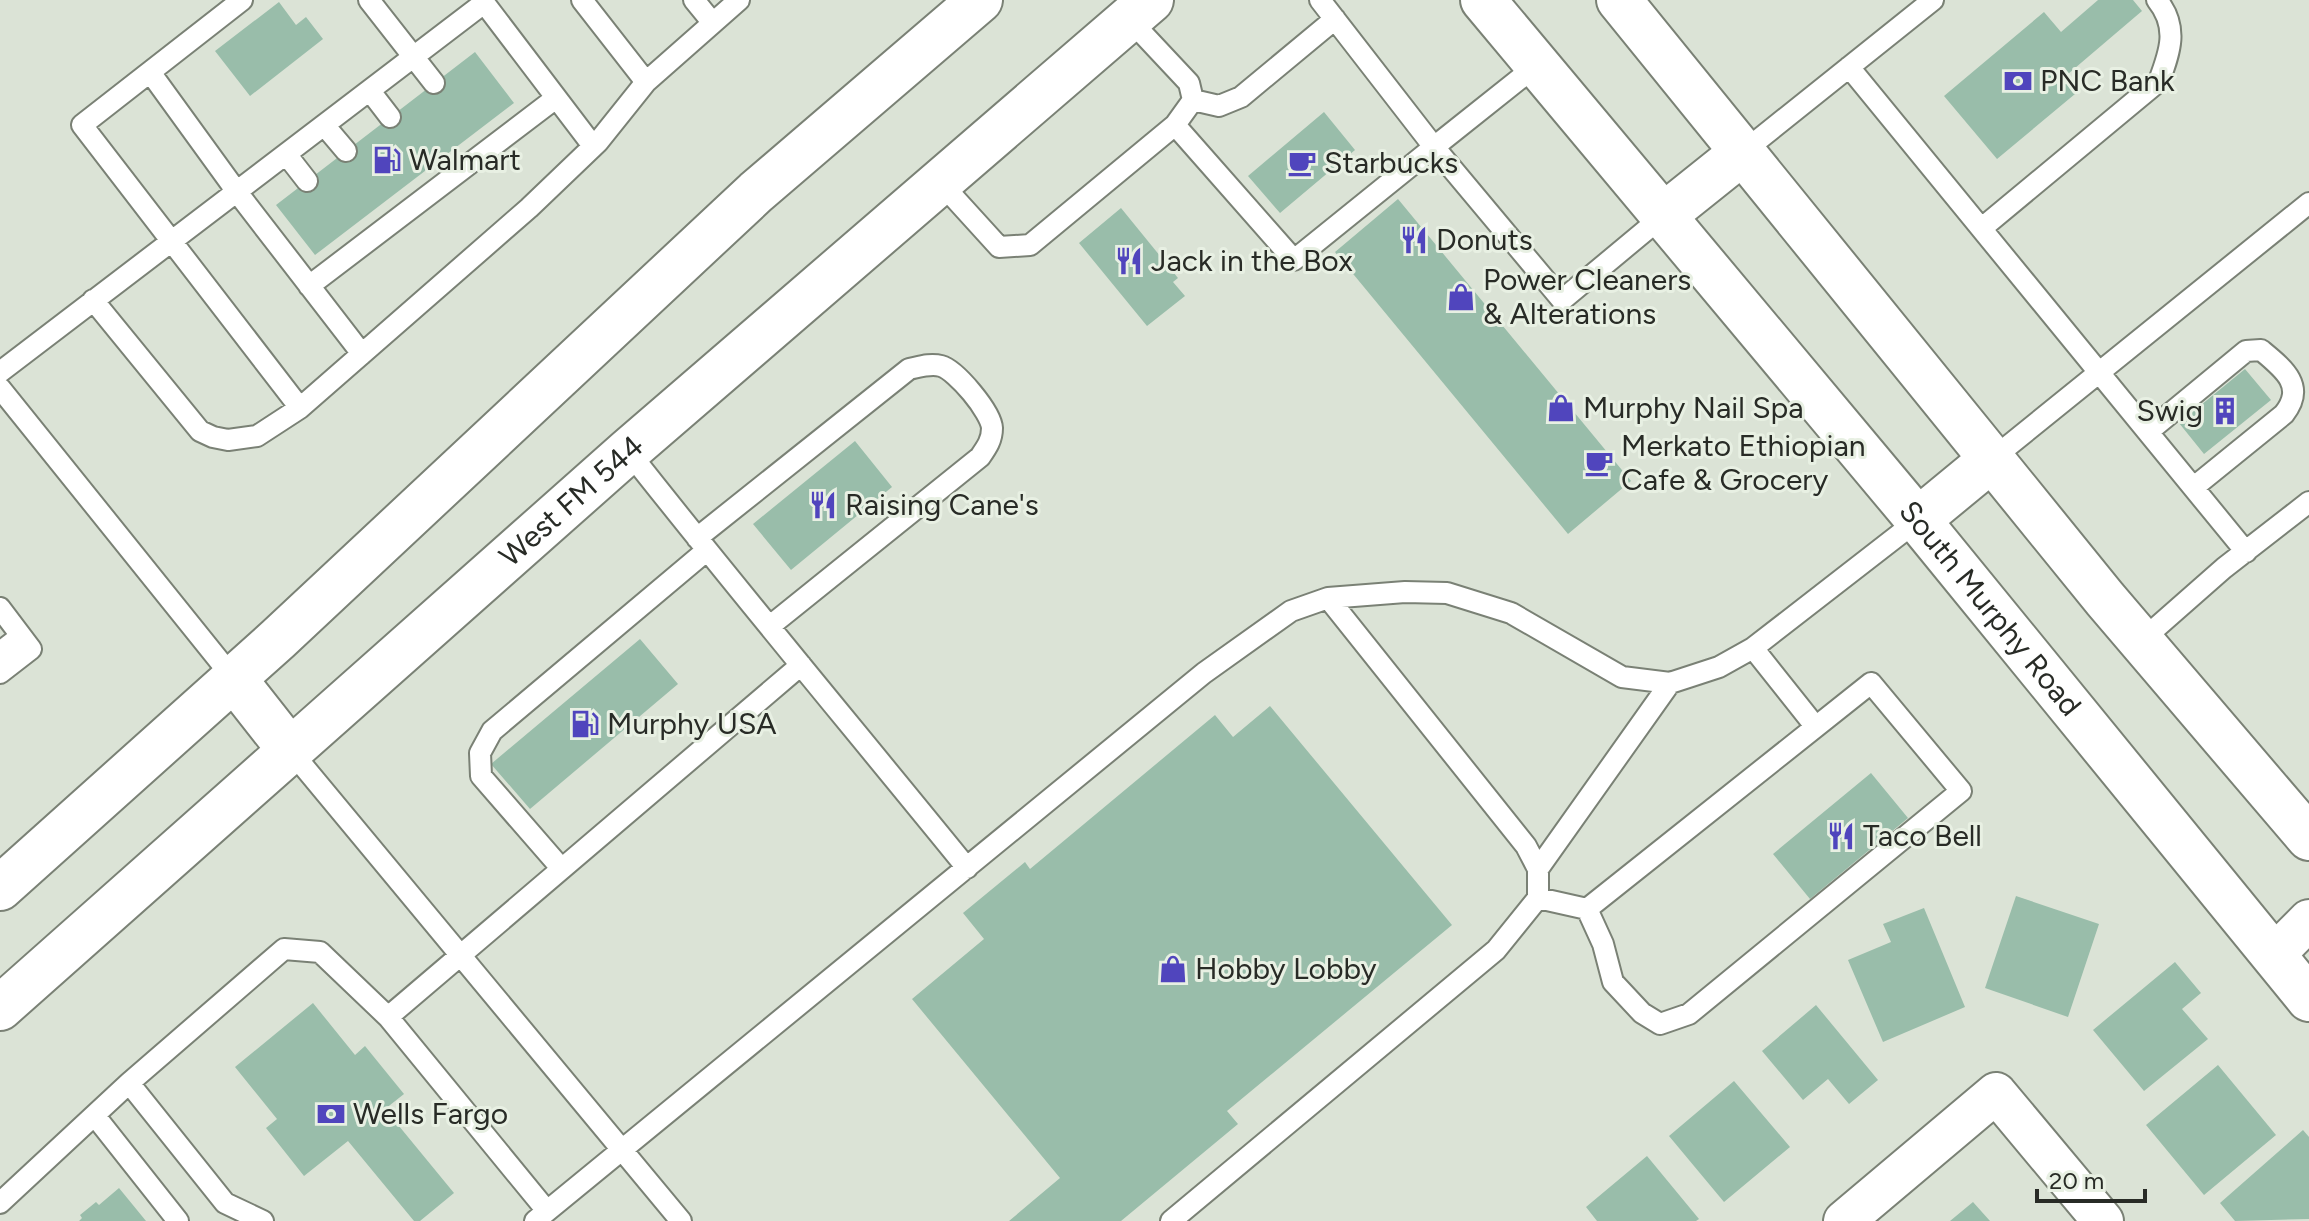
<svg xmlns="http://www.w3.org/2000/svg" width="2309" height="1221" font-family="Figtree,sans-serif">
<rect width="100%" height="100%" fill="#dbe3d6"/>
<path fill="#99bdaa" d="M2098,0H2133L2142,11L2068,74L2081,89L1997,159L1944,96L2044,12L2061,32Z
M279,2L296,25L306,17L323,39L250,96L215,51Z
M475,52L514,103L315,255L276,205Z
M1324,112L1355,150L1280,213L1248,176Z
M1398,199L1631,481L1568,534L1335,252Z
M1121,208L1178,278L1173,282L1185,296L1147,326L1079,243Z
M2245,369L2271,400L2204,454L2179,423Z
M855,441L892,487L791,570L753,524Z
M640,639L678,684L530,809L491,764Z
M1270,706L1452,925L1227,1111L1238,1124L1121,1221H1009L1060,1178L912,999L984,939L963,913L1025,862L1030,869L1215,715L1233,737Z
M1871,773L1908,818L1810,899L1773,854Z
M2016,896L2099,924L2068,1017L1985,988Z
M1924,908L1965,1007L1883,1042L1848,960L1891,942L1883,924Z
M2175,962L2201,993L2182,1009L2208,1039L2144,1091L2093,1030Z
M313,1003L355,1055L365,1046L404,1094L385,1109L454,1193L420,1221H414L348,1141L304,1176L266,1128L277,1119L235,1067Z
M1816,1005L1878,1080L1849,1104L1828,1079L1803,1100L1762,1051Z
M2218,1065L2276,1135L2204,1195L2146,1125Z
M1734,1081L1790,1147L1724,1202L1669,1136Z
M2303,1130L2309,1137V1219L2235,1221L2220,1203Z
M1647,1156L1699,1219L1696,1221H1597L1586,1207Z
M119,1188L146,1221H79L82,1218L80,1215L96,1202L99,1205Z
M1973,1202L1990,1221H1950Z"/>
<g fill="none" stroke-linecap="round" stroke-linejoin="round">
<defs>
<path id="service" d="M242,0L82,125L300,408
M369,0L434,83
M482,0L593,146
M694,0L712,22
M1537,65L1434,147L1562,300L1663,216
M1849,67L2246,552
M150,72L237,192L362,354
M646,82L739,0
M370,91L390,117
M1193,100L1219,106L1241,97L1335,19
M324,125L346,151
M1175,125L1294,260L1434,147L1320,0
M1743,152L1933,0
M286,154L307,181
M939,181L999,247L1030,245L1175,125L1193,100L1189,83L1129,19
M1982,228L2159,81C2170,52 2179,27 2157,0
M309,286L556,98
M93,300L200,431L213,437L228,440L257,436L300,408L529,208L598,142L646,82L582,0
M0,372L484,3
M0,388L234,679
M2149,431L2246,351L2261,350C2284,369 2306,386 2284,414L2194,487
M628,451C739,592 854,729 967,868
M1992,459L2309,203
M697,538L909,369C919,367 930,363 941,366C956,370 991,412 992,428C992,440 987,447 980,457L770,626
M0,608L31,649L0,673
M2141,641L2224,568L2309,502
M1753,648L1815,726
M0,652L21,636
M290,750L681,1221
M561,868L481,776L480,753L492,731L706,551
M1538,869L1670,683
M1538,898L1587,909L1871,683L1961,791L1689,1014L1660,1024L1642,1013L1613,982L1603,944L1587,909
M388,1017L801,665
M129,1083L225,1203L263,1221
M95,1116L178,1221
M0,1203L129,1083L284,949L320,952L388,1017L547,1211
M535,1221L1204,673L1291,611L1328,598L1405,592L1447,593L1511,613L1622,677L1670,683L1719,667L1753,648L1918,520
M1171,1221L1496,950L1538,898V869L1526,846L1328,598"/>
<path id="minor" d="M2273,956L2309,920
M1844,1221L1996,1093L2103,1221"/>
<g id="secondary">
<path id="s1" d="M1483,0L1918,520L2309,999"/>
<path d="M1619,0L2105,599L2309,838"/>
<path d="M1663,216L1743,152"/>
<path d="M1918,520L1992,459"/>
</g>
<g id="primary">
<path d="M234,679L290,750"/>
<path d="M0,888L278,639L756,192L980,0"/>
<path id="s2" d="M0,1008L628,451L1151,0"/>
</g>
</defs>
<use href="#service" stroke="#7a8175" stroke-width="24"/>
<use href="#minor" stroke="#7a8175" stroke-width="44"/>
<use href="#secondary" stroke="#7a8175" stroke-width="48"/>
<use href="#primary" stroke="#7a8175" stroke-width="48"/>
<use href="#service" stroke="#fff" stroke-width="20"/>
<use href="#minor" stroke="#fff" stroke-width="40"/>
<use href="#secondary" stroke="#fff" stroke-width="44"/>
<use href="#primary" stroke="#fff" stroke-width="44"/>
</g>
<defs>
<symbol id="bank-bare" viewBox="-9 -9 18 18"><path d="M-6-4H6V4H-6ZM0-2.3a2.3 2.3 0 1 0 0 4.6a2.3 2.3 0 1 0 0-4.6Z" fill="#5045bd" stroke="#e8f0e3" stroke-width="2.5" paint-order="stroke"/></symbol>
<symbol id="fuel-bare" viewBox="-9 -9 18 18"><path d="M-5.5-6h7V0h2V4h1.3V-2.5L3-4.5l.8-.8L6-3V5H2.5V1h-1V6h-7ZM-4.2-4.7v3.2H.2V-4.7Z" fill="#5045bd" stroke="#e8f0e3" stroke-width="2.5" paint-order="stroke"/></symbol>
<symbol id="cafe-bare" viewBox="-9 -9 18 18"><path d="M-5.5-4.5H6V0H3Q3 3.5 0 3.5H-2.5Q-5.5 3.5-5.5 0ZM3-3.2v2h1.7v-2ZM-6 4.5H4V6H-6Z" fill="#5045bd" stroke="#e8f0e3" stroke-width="2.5" paint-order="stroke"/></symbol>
<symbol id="restaurant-bare" viewBox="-9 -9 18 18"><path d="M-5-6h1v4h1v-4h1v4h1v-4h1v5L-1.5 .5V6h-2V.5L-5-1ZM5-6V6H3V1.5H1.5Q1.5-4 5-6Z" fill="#5045bd" stroke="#e8f0e3" stroke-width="2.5" paint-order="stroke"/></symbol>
<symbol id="shop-bare" viewBox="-9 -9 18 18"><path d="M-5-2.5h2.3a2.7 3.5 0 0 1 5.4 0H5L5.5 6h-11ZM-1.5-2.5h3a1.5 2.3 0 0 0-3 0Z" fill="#5045bd" stroke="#e8f0e3" stroke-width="2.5" paint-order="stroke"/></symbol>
<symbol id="building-bare" viewBox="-9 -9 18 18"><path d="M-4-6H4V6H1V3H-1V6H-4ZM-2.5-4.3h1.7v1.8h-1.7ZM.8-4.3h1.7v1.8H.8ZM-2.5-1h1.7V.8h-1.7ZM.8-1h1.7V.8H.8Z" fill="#5045bd" stroke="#e8f0e3" stroke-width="2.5" paint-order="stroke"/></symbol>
</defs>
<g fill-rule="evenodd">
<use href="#bank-bare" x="1998" y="61" width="40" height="40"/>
<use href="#fuel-bare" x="367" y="140" width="40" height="40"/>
<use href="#cafe-bare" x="1282" y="143" width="40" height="40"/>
<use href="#restaurant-bare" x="1394" y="220" width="40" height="40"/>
<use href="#restaurant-bare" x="1109" y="241" width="40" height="40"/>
<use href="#shop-bare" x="1441" y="277" width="40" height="40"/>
<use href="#shop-bare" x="1541" y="388" width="40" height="40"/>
<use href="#building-bare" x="2205" y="391" width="40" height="40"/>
<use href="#cafe-bare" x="1579" y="443" width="40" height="40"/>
<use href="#restaurant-bare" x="803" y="485" width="40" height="40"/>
<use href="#fuel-bare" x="565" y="704" width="40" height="40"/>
<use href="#restaurant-bare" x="1821" y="816" width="40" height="40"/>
<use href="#shop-bare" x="1153" y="949" width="40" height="40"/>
<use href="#bank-bare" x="311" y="1094" width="40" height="40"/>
</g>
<g text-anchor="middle" stroke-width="6" stroke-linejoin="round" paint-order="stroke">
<g font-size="30" fill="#282b26" stroke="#e8f0e3" text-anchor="start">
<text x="2040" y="91">PNC Bank</text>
<text x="409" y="170">Walmart</text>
<text x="1324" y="173">Starbucks</text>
<text x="1436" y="250">Donuts</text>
<text x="1151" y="271">Jack in the Box</text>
<text x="1483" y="290">Power Cleaners<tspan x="1483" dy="34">&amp; Alterations</tspan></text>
<text x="1583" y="418">Murphy Nail Spa</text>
<text x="2203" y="421" text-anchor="end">Swig</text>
<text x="1621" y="456">Merkato Ethiopian<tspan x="1621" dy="34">Cafe &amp; Grocery</tspan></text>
<text x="845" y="515">Raising Cane's</text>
<text x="607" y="734">Murphy USA</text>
<text x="1863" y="846">Taco Bell</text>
<text x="1195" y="979">Hobby Lobby</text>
<text x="353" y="1124">Wells Fargo</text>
</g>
<g font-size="30" fill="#282b26" stroke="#e8f0e3">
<text dy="10" stroke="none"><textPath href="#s2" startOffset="764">West FM 544</textPath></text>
<text dy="10" stroke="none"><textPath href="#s1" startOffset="792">South Murphy Road</textPath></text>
</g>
</g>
<path d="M2037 1189v12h108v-12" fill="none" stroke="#282b26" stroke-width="4"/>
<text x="2049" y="1189" font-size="24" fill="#282b26" stroke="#e8f0e3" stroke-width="6" paint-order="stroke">20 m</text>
</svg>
